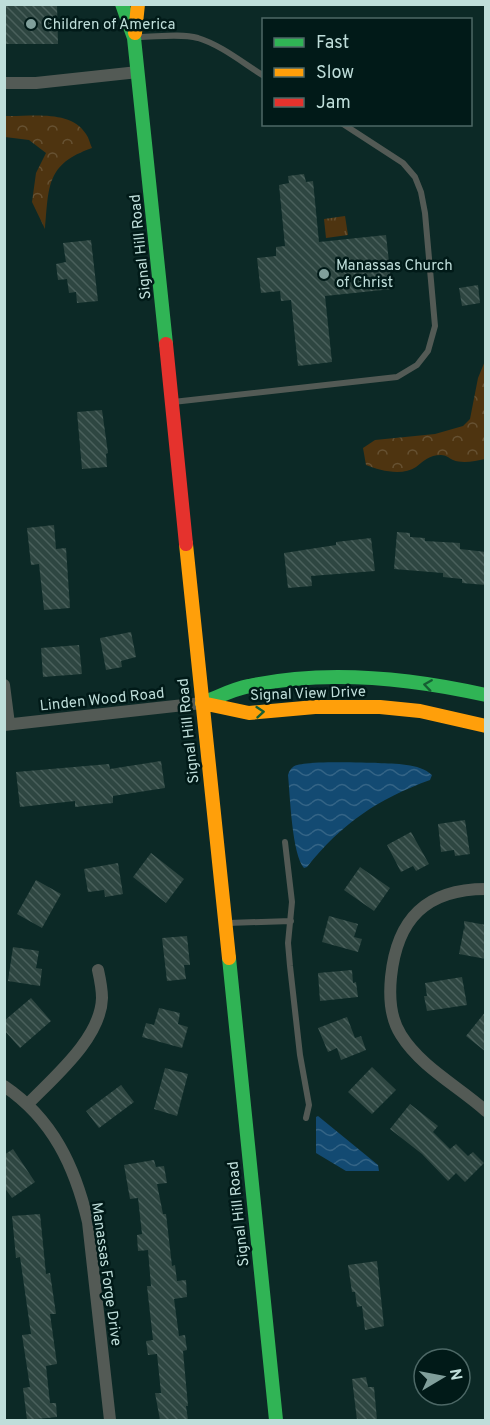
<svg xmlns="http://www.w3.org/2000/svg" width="490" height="1425" font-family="Overpass,sans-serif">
<defs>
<pattern id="forest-crowns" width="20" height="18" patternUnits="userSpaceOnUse" patternTransform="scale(1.5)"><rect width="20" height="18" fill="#4e3410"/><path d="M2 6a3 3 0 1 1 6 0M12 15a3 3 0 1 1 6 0" fill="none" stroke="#665132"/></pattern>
<pattern id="park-tufts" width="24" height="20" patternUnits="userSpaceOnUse" patternTransform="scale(1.5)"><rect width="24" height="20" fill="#4e3410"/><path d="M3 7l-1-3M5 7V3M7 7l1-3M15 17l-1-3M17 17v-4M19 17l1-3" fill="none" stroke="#665132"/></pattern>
<pattern id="water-waves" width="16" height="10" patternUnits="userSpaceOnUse" patternTransform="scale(1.5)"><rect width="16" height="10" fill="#134a72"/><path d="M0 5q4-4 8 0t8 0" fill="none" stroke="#346486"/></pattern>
<pattern id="building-back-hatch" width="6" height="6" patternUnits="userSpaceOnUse" patternTransform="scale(1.5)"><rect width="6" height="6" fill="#2e4641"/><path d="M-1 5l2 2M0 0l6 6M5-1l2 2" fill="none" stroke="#4a605c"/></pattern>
</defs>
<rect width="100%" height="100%" fill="#0c2926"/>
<path fill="url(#forest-crowns)" d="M5,116C30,117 70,109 86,134C89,138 90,144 92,148C46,164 49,186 45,229L32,202L36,173L46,153L29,140L5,137Z
M485,361V459C475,461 463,464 453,460C449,458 446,455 441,455C429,455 424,461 416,467C403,476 380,471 366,465L363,448L375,440L435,434L463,426L470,419L478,378Z"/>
<path fill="url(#park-tufts)" d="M345,216L348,235L326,238L324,219Z"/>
<path fill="url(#water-waves)" d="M378,763C395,764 419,763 432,775L430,780C378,799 342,823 307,867L304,868C292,855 290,795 288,775C289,772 290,769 293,767C302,760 363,763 378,763Z
M318,1116L378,1165L379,1171H346L316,1153V1117Z"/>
<path fill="url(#building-back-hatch)" d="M4,4H57L58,44H4Z
M304,174L306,182L313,181L319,242L386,235L392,289L325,296L332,362L298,366L291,300L281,301L280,291L261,293L257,258L276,256V247L285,246L279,185L289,183L288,176Z
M91,240L98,301L77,303L76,292L69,293L67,279L58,280L56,264L66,262L63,243Z
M478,285L480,303L462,306L459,288Z
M102,410L108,453L106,454L107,467L82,469L77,412Z
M54,525L56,549L66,548L70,608L44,610L39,564L31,565L27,528Z
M397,532L410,533V537L425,538V541L460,543V549L486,552V585L462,583V579L443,577V573L394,569Z
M371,538L375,571L311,576L312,586L288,588L284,553L336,545V542Z
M131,632L136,657L121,661L122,667L106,670L100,638Z
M79,645L82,674L43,677L41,648Z
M161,761L165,788L113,796V803L75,807V801L20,807L16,772L109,764L110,769Z
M465,820L470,854L455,856L454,850L441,852L438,824Z
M411,832L429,864L416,871L413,866L401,872L387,845Z
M151,853L184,879L166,903L133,877Z
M118,863L123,894L105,897L104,890L88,892L84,869Z
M360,867L390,888L374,911L344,890Z
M36,880L61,894L42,928L17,914Z
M329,916L358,924L354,937L362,939L358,952L322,942Z
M464,921L486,925V959L459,954L464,928L465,930Z
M187,936L190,965H184L186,979L167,981L162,938Z
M13,947L39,951L36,968L42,969L40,986L8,981Z
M352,970L353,983L356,982L358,997L320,1001L318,973Z
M462,977L467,1005L427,1011L424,996H427L425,983Z
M31,998L51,1021L20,1048L4,1030V1021Z
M159,1008L180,1013L178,1024L188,1027L182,1048L142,1037L146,1023L154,1025Z
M486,1011V1052L466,1036Z
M347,1017L355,1038L361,1036L366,1050L341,1060L337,1048L328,1052L318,1028Z
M372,1067L396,1090L372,1114L348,1092Z
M165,1068L188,1074L177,1116L154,1109Z
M121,1085L134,1102L99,1128L86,1111Z
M410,1104L438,1126L433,1132L450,1149L456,1144L468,1156L473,1152L484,1163L465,1182L456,1173L448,1181L422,1154L390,1129Z
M13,1149L35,1182L12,1198L4,1187V1155Z
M154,1160L156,1167L164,1166L167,1183L157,1184L163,1214H166L172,1266L175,1265L177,1281L186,1280L187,1297L174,1299L179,1336L185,1335L187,1350L183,1351L188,1406H186L188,1420H160L155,1393H161L157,1354L148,1355L146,1341L153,1340L147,1286H151L148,1250L138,1251L137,1235L142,1234L138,1198L130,1199L124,1165Z
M40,1214L46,1274L50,1273L56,1314H50L57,1364L46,1366L50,1403H56L57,1417L27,1420L23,1388L30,1387L22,1335L31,1334L20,1257L16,1258L12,1216Z
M377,1261L384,1326L365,1330L362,1306L357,1307L355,1292H352L348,1265Z
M366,1377L368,1387H374L377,1420H357L352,1379Z"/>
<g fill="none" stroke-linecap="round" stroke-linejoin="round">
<path stroke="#535a55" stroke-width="6" d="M138,37C157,37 180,33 198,38C221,45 243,63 264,76
M173,402L397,377L417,365L428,351L435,326L425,213L421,192L415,177L403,163L343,124
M285,842L292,902L288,943L290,966L300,1055L309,1105L306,1118
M228,923L291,921"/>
<path stroke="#535a55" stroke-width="12" d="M4,83H36L138,72
M4,685L9,724
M4,725L202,703
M486,889C426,889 397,919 391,977C389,997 390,1018 401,1035C421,1067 458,1086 486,1111
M4,1086C53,1119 75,1167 88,1222L110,1420
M28,1104C54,1077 101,1038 102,998C102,988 100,979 98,970"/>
<path stroke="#30b455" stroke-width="14" d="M122,4L134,38L166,344
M202,703C218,697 233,689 249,686C326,669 410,678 486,695
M229,958L276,1420"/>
<path stroke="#ff9f0a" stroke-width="14" d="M135,33L138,4
M186,544L229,958
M202,703L249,713L315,707H380L420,711L486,726"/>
<path stroke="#e5322d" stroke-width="14" d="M166,344L186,544"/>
</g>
<defs><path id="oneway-chevron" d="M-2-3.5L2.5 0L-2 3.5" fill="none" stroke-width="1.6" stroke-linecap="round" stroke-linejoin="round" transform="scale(1.5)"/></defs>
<g stroke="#165f33">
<use href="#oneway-chevron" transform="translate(428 685) rotate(-172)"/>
<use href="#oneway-chevron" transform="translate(260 712) rotate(-5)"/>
</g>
<g fill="#809f9b" stroke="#011a18" stroke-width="2">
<circle cx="31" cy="24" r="6"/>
<circle cx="324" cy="274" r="6"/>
</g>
<g text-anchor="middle" stroke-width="5" stroke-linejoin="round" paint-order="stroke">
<g font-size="15" fill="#bfdeda" stroke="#011a18" text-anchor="start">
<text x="43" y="29">Children of America</text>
<text x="336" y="270">Manassas Church<tspan x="336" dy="17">of Christ</tspan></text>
</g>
<g font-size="15" fill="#bfdeda" stroke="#011a18">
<text transform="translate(140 247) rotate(-96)" y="5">Signal Hill Road</text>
<text transform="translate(308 693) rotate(-2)" y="5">Signal View Drive</text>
<text transform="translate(102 699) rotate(-6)" y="5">Linden Wood Road</text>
<text transform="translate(188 731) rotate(-96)" y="5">Signal Hill Road</text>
<text transform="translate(238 1214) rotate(-96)" y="5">Signal Hill Road</text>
<text transform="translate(107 1274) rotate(82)" y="5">Manassas Forge Drive</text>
</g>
</g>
<rect width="490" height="1425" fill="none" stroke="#bfdeda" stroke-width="12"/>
<rect x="262" y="18" width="210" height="108" fill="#011a18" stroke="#4d6866" stroke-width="1.5"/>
<rect x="274" y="38" width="30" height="9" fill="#30b455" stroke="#4d6866" stroke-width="1.5"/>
<text x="316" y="48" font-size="18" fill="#bfdeda">Fast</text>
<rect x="274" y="68" width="30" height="9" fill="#ff9f0a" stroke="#4d6866" stroke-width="1.5"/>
<text x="316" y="78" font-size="18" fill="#bfdeda">Slow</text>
<rect x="274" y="98" width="30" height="9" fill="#e5322d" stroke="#4d6866" stroke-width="1.5"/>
<text x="316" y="108" font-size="18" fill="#bfdeda">Jam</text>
<g transform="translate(442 1377) rotate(80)"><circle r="28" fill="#011a18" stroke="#4d6866" stroke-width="1.5"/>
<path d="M0-4.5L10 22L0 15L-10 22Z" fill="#809f9b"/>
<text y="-9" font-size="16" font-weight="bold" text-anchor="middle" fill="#bfdeda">N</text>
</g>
</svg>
